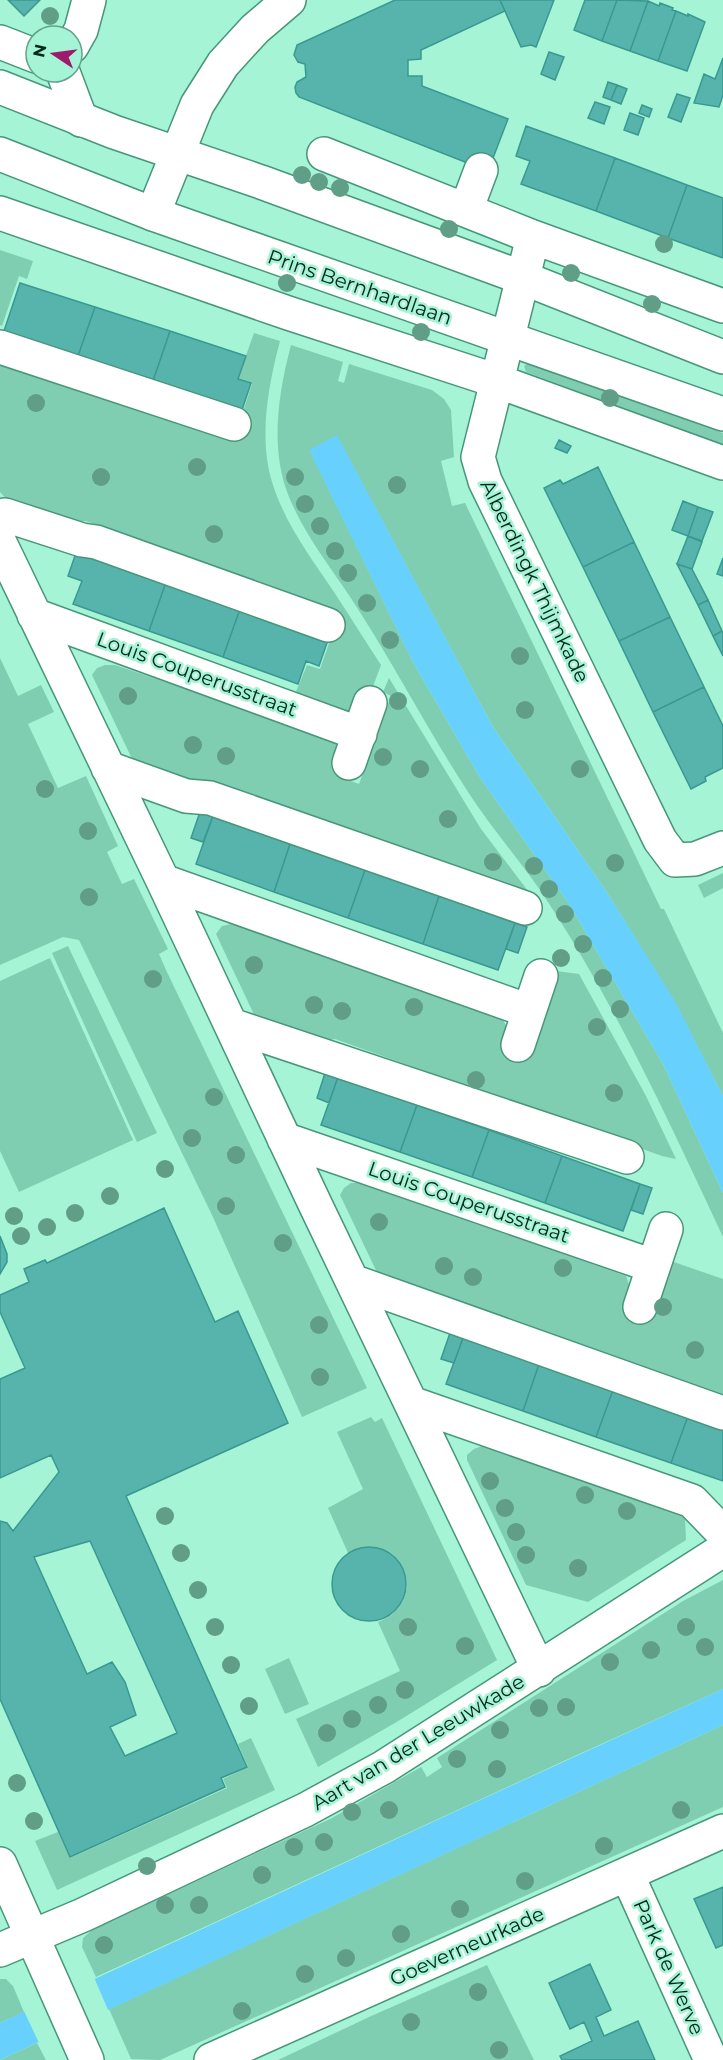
<svg xmlns="http://www.w3.org/2000/svg" width="723" height="2060" font-family="Montserrat,sans-serif">
<rect width="100%" height="100%" fill="#a4f4d5"/>
<path fill="#80ceb1" d="M0,250L33,261L27,279L19,276L2,326L0,325Z
M254,333L280,341C268,386 258,440 273,485C286,525 311,558 334,592C350,616 365,641 381,665L372,689L350,713L293,699L307,665L320,669L340,612L86,521L62,524L14,507L0,492V365L233,442L252,384L238,378Z
M291,345L343,362L338,381L344,383L349,364L432,390L444,399L451,410L454,457L441,461L452,506L465,503L650,886L661,909H664L723,1033V1096L674,1001L606,891L493,727L337,436L310,451L414,664L481,779L569,904L663,1064L723,1193V1237C668,1119 613,999 540,890C517,857 490,826 468,792C431,735 399,674 363,617C337,574 301,534 285,486C271,441 279,390 291,345Z
M528,363L723,433V445L526,372L524,366Z
M0,658L18,696L41,685L54,712L28,724L58,788L86,776L118,846L107,852L122,884L134,879L168,949L159,954L166,970L367,1388L302,1417L212,1215L79,940L63,937L0,965Z
M105,665H115L332,738C345,752 342,758 337,776L359,784L391,696L383,692L389,678L481,829L528,891L526,893L209,780L193,786L134,763L92,675L97,668Z
M723,873V888L704,898L698,885Z
M231,924L238,925L501,1017L507,1027L556,971L579,974L646,1096L676,1159L662,1156L335,1039L318,1043L258,1023L216,934L222,926Z
M68,946L157,1133L137,1142L52,953Z
M50,958L133,1140L19,1192L0,1151V981Z
M351,1183H358L626,1276L632,1293L668,1260L723,1279V1394L462,1302L442,1307L383,1285L340,1195L344,1188Z
M371,1417L375,1422L382,1418L497,1660L395,1723L318,1767L296,1719L400,1671L378,1622C433,1601 401,1526 348,1553L328,1508L363,1489L337,1432Z
M482,1446L490,1447L685,1518L686,1540L588,1602L526,1585L467,1460V1455L474,1449Z
M723,1580V1689L566,1760L96,1977L82,1947L83,1938L92,1930L332,1818L421,1767L427,1777L442,1767L437,1758L683,1601Z
M289,1658L309,1704L285,1714L265,1669Z
M723,1725V1807L160,2060L131,2059L109,2009Z
M251,1738L275,1790L57,1890L35,1841L58,1832L70,1858L227,1788L223,1779L248,1767L238,1744Z
M487,1965L534,2060H278L369,2017Z
M0,1979H6L13,1986L24,2012L0,2023Z
M37,2043L46,2060H0Z"/>
<path fill="#67d0fc" d="M337,435L493,727L606,891L675,1001L723,1096V1193L663,1064L569,904L481,779L414,664L309,450Z
M723,1689V1725L0,2060V2023L478,1801Z"/>
<path fill="#a4f4d5" d="M93,1975L109,2012L40,2045L23,2009Z"/>
<path fill="#57b4ac" stroke="#399991" stroke-width="1.5" fill-rule="evenodd" d="M8,0H40L24,16Z
M395,0H500L505,11L421,50V59L408,60V76H422V86L508,119L488,171L299,97L296,93L295,87L297,82L306,77L305,64L298,62L294,55L297,45Z
M500,0H554L536,47L531,45L521,47Z
M585,0H617L602,41L574,30Z
M617,0L648,1L630,51L602,41Z
M648,1L659,6L660,3L673,8L672,10L676,11L658,61L630,51Z
M676,11L688,16V14L705,22L687,71L658,61Z
M549,52L564,57L555,80L541,74Z
M723,58V95L719,107L694,103L704,74L715,79Z
M608,82L617,85L611,100L603,97Z
M617,85L627,89L621,104L611,100Z
M677,94L690,98L681,122L668,117Z
M595,102L610,107L604,124L588,118Z
M642,105L652,109L649,117L639,113Z
M630,113L644,118L638,135L624,130Z
M526,126L615,158L596,211L521,184L530,161L516,156Z
M615,158L687,185L668,238L596,211Z
M687,185L723,198V258L668,238Z
M20,283L95,307L78,356L4,331Z
M95,307L170,331L153,381L78,356Z
M170,331L246,356L238,379L251,383L242,410L153,381Z
M559,440L571,446L567,453L555,448Z
M598,467L634,542L583,567L544,488L560,480L563,484Z
M683,501L698,507L688,536L672,530Z
M698,507L713,512L702,541L688,536Z
M688,536L702,542L692,569L677,564Z
M634,542L670,617L619,641L583,567Z
M77,550L166,582L149,631L73,604L82,581L68,576Z
M723,558V576L717,574Z
M677,564L692,569L708,600L698,605Z
M166,582L240,609L223,657L149,631Z
M708,600L722,631L713,636L698,605Z
M240,609L328,640L319,666L306,661L298,684L223,657Z
M670,617L704,687L653,712L619,641Z
M722,631L723,632V656L713,636Z
M704,687L723,726V768L705,777L706,781L691,789L653,712Z
M200,812L213,816L203,842L191,838Z
M213,816L290,844L274,892L196,864Z
M290,844L365,870L348,918L274,892Z
M365,870L439,896L423,944L348,918Z
M439,896L515,923L498,970L423,944Z
M515,923L527,927L518,953L506,949Z
M325,1073L338,1077L329,1103L317,1098Z
M338,1077L417,1105L400,1152L321,1125Z
M417,1105L489,1130L472,1177L400,1152Z
M489,1130L562,1156L545,1203L472,1177Z
M562,1156L640,1184L623,1231L545,1203Z
M640,1184L652,1188L643,1214L631,1210Z
M164,1208L215,1322L238,1311L288,1423L126,1496L247,1767L221,1778L225,1787L70,1857L0,1699V1521L7,1523L13,1531L59,1472L51,1455L0,1478V1379L25,1368L0,1312V1295L29,1282L24,1269L45,1260L47,1263ZM90,1541L177,1733L125,1756L110,1727L136,1715L125,1682L112,1662L87,1674L34,1557Z
M0,1236L7,1254V1262L0,1274Z
M450,1333L463,1338L454,1363L441,1359Z
M463,1338L539,1364L523,1411L446,1384Z
M539,1364L613,1390L596,1437L523,1411Z
M613,1390L688,1416L671,1463L596,1437Z
M688,1416L723,1429V1481L671,1463Z
M332 1584a37 37 0 1 1 74 0a37 37 0 1 1-74 0Z
M723,1887V1945L716,1948L694,1899Z
M590,1964L611,2010L596,2017L604,2036L638,2021L655,2060H562L560,2056L592,2041L584,2022L570,2029L549,1983Z"/>
<g fill="none" stroke-linecap="round" stroke-linejoin="round">
<defs>
<path id="minor" d="M0,42L36,56
M72,46L81,30L89,0
M63,72L81,120
M324,154L533,237L723,306
M466,210L481,170
M0,213L288,313L497,381L723,463
M153,214L197,105L223,64L255,29L289,0
M533,237L478,457L485,481L660,840L675,860L695,859L723,848
M0,347L234,424
M0,516L5,515L82,540L96,542L328,625
M0,543L163,881L315,1204L539,1670
M34,615L360,734
M349,763L370,703
M108,768L186,796L210,798L525,908
M163,881L529,1011
M231,1025L627,1157
M518,1045L541,976
M284,1139L653,1266
M352,1281L723,1413
M640,1307L666,1229
M411,1403L692,1501L723,1533
M0,1864L87,2060
M627,1874L711,2060
M0,1950L83,1915L305,1810L384,1767L723,1550
M211,2060L723,1831"/>
<path id="major" d="M0,87L114,132L261,182L523,278L723,357
M0,154L153,214L723,414"/>
</defs>
<use href="#minor" stroke="#47967a" stroke-width="36"/>
<use href="#major" stroke="#47967a" stroke-width="36"/>
<use href="#minor" stroke="#fff" stroke-width="33"/>
<use href="#major" stroke="#fff" stroke-width="33"/>
</g>
<g fill="#609e87">
<circle cx="50" cy="16" r="9"/>
<circle cx="302" cy="175" r="9"/>
<circle cx="319" cy="182" r="9"/>
<circle cx="340" cy="188" r="9"/>
<circle cx="449" cy="229" r="9"/>
<circle cx="664" cy="244" r="9"/>
<circle cx="571" cy="273" r="9"/>
<circle cx="287" cy="283" r="9"/>
<circle cx="652" cy="304" r="9"/>
<circle cx="421" cy="332" r="9"/>
<circle cx="610" cy="398" r="9"/>
<circle cx="36" cy="403" r="9"/>
<circle cx="197" cy="467" r="9"/>
<circle cx="101" cy="477" r="9"/>
<circle cx="295" cy="477" r="9"/>
<circle cx="397" cy="485" r="9"/>
<circle cx="305" cy="504" r="9"/>
<circle cx="320" cy="526" r="9"/>
<circle cx="214" cy="534" r="9"/>
<circle cx="335" cy="551" r="9"/>
<circle cx="348" cy="573" r="9"/>
<circle cx="367" cy="603" r="9"/>
<circle cx="390" cy="640" r="9"/>
<circle cx="520" cy="656" r="9"/>
<circle cx="128" cy="696" r="9"/>
<circle cx="398" cy="701" r="9"/>
<circle cx="525" cy="710" r="9"/>
<circle cx="193" cy="745" r="9"/>
<circle cx="226" cy="756" r="9"/>
<circle cx="383" cy="757" r="9"/>
<circle cx="420" cy="769" r="9"/>
<circle cx="580" cy="769" r="9"/>
<circle cx="45" cy="789" r="9"/>
<circle cx="448" cy="819" r="9"/>
<circle cx="88" cy="831" r="9"/>
<circle cx="493" cy="862" r="9"/>
<circle cx="615" cy="863" r="9"/>
<circle cx="534" cy="866" r="9"/>
<circle cx="549" cy="889" r="9"/>
<circle cx="89" cy="897" r="9"/>
<circle cx="565" cy="914" r="9"/>
<circle cx="583" cy="944" r="9"/>
<circle cx="561" cy="958" r="9"/>
<circle cx="254" cy="965" r="9"/>
<circle cx="603" cy="978" r="9"/>
<circle cx="153" cy="979" r="9"/>
<circle cx="314" cy="1005" r="9"/>
<circle cx="414" cy="1007" r="9"/>
<circle cx="620" cy="1009" r="9"/>
<circle cx="342" cy="1011" r="9"/>
<circle cx="597" cy="1027" r="9"/>
<circle cx="476" cy="1080" r="9"/>
<circle cx="614" cy="1093" r="9"/>
<circle cx="214" cy="1097" r="9"/>
<circle cx="192" cy="1138" r="9"/>
<circle cx="236" cy="1155" r="9"/>
<circle cx="165" cy="1169" r="9"/>
<circle cx="110" cy="1196" r="9"/>
<circle cx="226" cy="1206" r="9"/>
<circle cx="75" cy="1213" r="9"/>
<circle cx="14" cy="1216" r="9"/>
<circle cx="379" cy="1222" r="9"/>
<circle cx="47" cy="1227" r="9"/>
<circle cx="21" cy="1236" r="9"/>
<circle cx="283" cy="1243" r="9"/>
<circle cx="444" cy="1266" r="9"/>
<circle cx="563" cy="1268" r="9"/>
<circle cx="473" cy="1277" r="9"/>
<circle cx="663" cy="1307" r="9"/>
<circle cx="319" cy="1325" r="9"/>
<circle cx="695" cy="1350" r="9"/>
<circle cx="320" cy="1377" r="9"/>
<circle cx="490" cy="1481" r="9"/>
<circle cx="585" cy="1495" r="9"/>
<circle cx="505" cy="1508" r="9"/>
<circle cx="627" cy="1511" r="9"/>
<circle cx="165" cy="1516" r="9"/>
<circle cx="516" cy="1532" r="9"/>
<circle cx="181" cy="1553" r="9"/>
<circle cx="526" cy="1555" r="9"/>
<circle cx="578" cy="1568" r="9"/>
<circle cx="198" cy="1590" r="9"/>
<circle cx="215" cy="1627" r="9"/>
<circle cx="408" cy="1627" r="9"/>
<circle cx="686" cy="1627" r="9"/>
<circle cx="465" cy="1646" r="9"/>
<circle cx="705" cy="1647" r="9"/>
<circle cx="651" cy="1650" r="9"/>
<circle cx="610" cy="1662" r="9"/>
<circle cx="231" cy="1665" r="9"/>
<circle cx="405" cy="1690" r="9"/>
<circle cx="378" cy="1705" r="9"/>
<circle cx="249" cy="1706" r="9"/>
<circle cx="566" cy="1707" r="9"/>
<circle cx="539" cy="1708" r="9"/>
<circle cx="352" cy="1719" r="9"/>
<circle cx="500" cy="1730" r="9"/>
<circle cx="327" cy="1733" r="9"/>
<circle cx="457" cy="1759" r="9"/>
<circle cx="497" cy="1769" r="9"/>
<circle cx="17" cy="1783" r="9"/>
<circle cx="389" cy="1810" r="9"/>
<circle cx="681" cy="1810" r="9"/>
<circle cx="352" cy="1812" r="9"/>
<circle cx="34" cy="1821" r="9"/>
<circle cx="324" cy="1842" r="9"/>
<circle cx="604" cy="1846" r="9"/>
<circle cx="294" cy="1847" r="9"/>
<circle cx="147" cy="1866" r="9"/>
<circle cx="262" cy="1875" r="9"/>
<circle cx="525" cy="1881" r="9"/>
<circle cx="165" cy="1905" r="9"/>
<circle cx="199" cy="1905" r="9"/>
<circle cx="460" cy="1909" r="9"/>
<circle cx="401" cy="1934" r="9"/>
<circle cx="104" cy="1945" r="9"/>
<circle cx="346" cy="1958" r="9"/>
<circle cx="305" cy="1974" r="9"/>
<circle cx="478" cy="1992" r="9"/>
<circle cx="242" cy="2011" r="9"/>
<circle cx="411" cy="2022" r="9"/>
<circle cx="499" cy="2050" r="9"/>
</g>
<g text-anchor="middle" stroke-width="5" stroke-linejoin="round" paint-order="stroke">
<g font-size="20" fill="#05271c" stroke="#a4f4d5">
<text transform="translate(360 287) rotate(19)" y="7">Prins Bernhardlaan</text>
<text transform="translate(535 581) rotate(64)" y="7">Alberdingk Thijmkade</text>
<text transform="translate(197 674) rotate(20)" y="7">Louis Couperusstraat</text>
<text transform="translate(469 1202) rotate(19)" y="7">Louis Couperusstraat</text>
<text transform="translate(418 1742) rotate(-31)" y="7">Aart van der Leeuwkade</text>
<text transform="translate(467 1946) rotate(-24)" y="7">Goeverneurkade</text>
<text transform="translate(669 1967) rotate(66)" y="7">Park de Werve</text>
</g>
</g>
<g transform="translate(54 54) rotate(283)"><circle r="28" fill="#a4f4d5" stroke="#64a28b" stroke-width="1.5"/>
<path d="M0-4.5L10 22L0 15L-10 22Z" fill="#9d1a6d"/>
<text y="-9" font-size="16" font-weight="bold" text-anchor="middle" fill="#05271c">N</text>
</g>
</svg>
